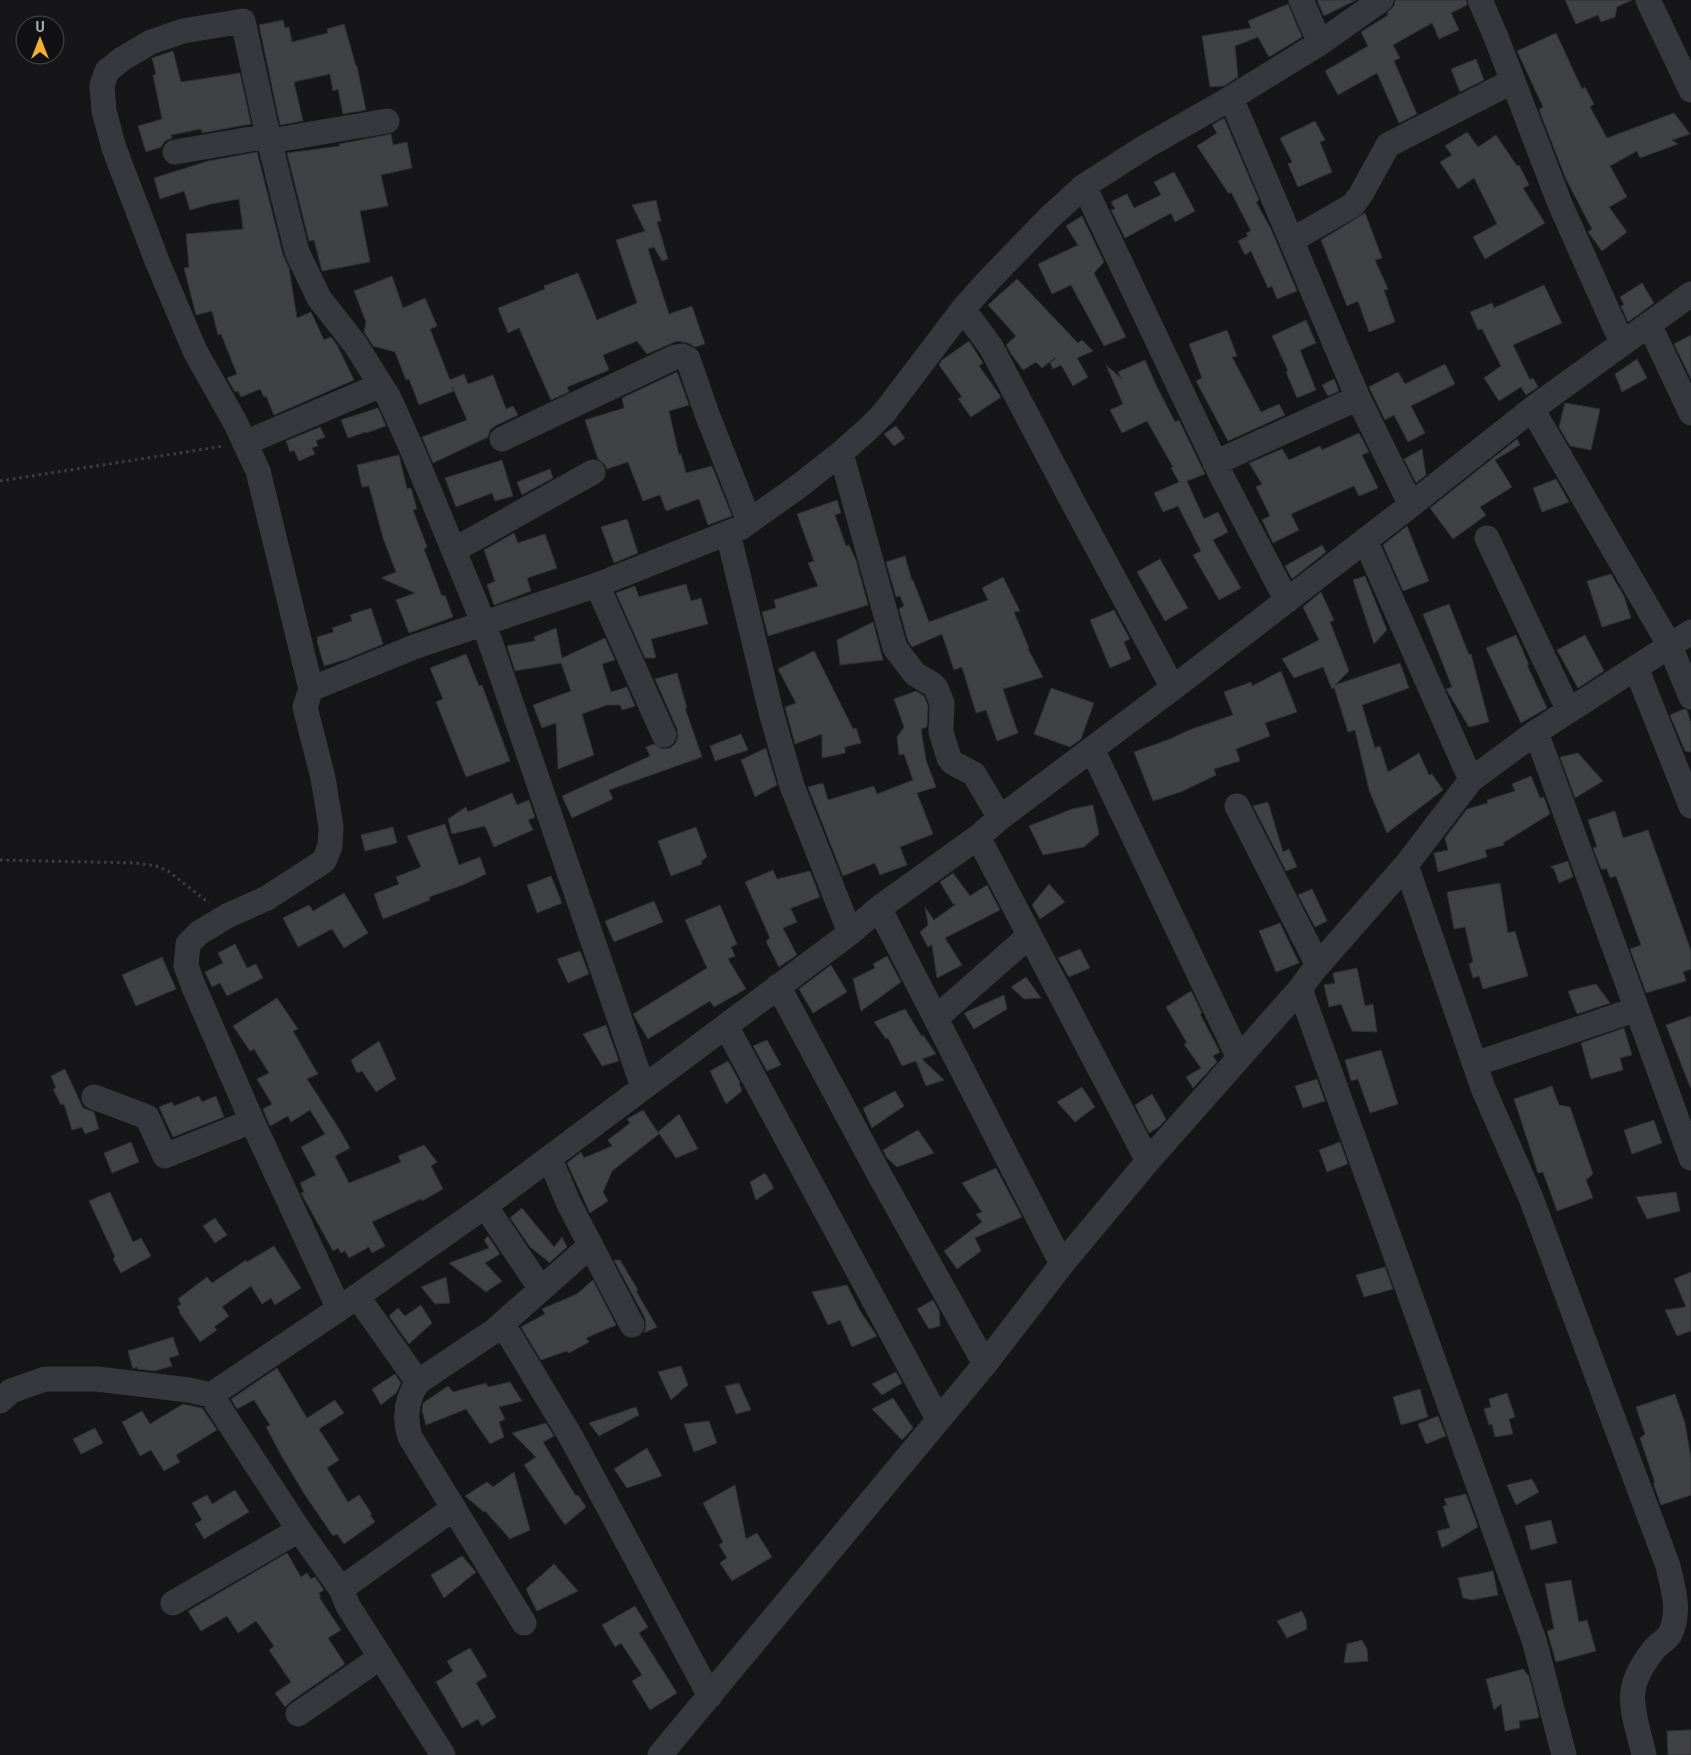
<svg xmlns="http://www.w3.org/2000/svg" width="1691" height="1755" font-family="Roboto,sans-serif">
<rect width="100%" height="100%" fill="#161618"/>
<path fill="#404145" stroke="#303034" d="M1317,0H1356L1324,16Z
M1395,0H1466L1467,5L1451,13L1459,30L1439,39L1432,23L1393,45L1400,58L1394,61L1417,114L1399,123L1377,73L1338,95L1325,71L1368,46L1361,32L1388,15L1387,13L1394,6Z
M1565,0H1632L1617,7L1615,17L1601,22L1598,15L1576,24Z
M1288,4L1302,37L1269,57L1258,37L1235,46L1238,77L1224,86L1210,87L1202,36L1251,28L1248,21Z
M283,20L285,28L289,27L292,42L328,33L327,29L344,24L356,66H357L366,110L343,114L338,89L333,91L330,74L294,82L303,121L280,125L259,25Z
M1556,33L1582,89L1585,87L1594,104L1590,107L1607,138L1674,113L1690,134L1672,140L1678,144L1640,158L1637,151L1610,166L1627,197L1609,207L1627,232L1602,251L1588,232L1592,229L1566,179L1539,110L1543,107L1517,51Z
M173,51L181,82L240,73L251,124L202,133L201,129L171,135L172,138L165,141L161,147L146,152L138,126L162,119L153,75L156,74L152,58Z
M1476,59L1484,80L1460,92L1451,69Z
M1224,118L1259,200L1256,202L1271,229L1297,291L1277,299L1272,286L1268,288L1251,251L1245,255L1238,241L1248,236L1246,233L1251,231L1231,192L1229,194L1197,146L1217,133L1212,125Z
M1315,121L1325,140L1320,142L1332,172L1298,187L1288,164L1292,162L1280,138Z
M1467,132L1478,147L1496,135L1517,166L1519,165L1529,185L1523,188L1545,223L1485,259L1473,237L1497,224L1474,178L1458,189L1440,162L1452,155L1445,146Z
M391,134L393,145L407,142L412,168L381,175L388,206L360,211L370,262L322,271L314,240L309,241L287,153L340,146L339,144Z
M257,152L283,255L289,268L297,318L311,312L324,340L331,337L337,345L354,380L274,415L266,396L264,397L260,389L241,397L238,391L235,392L227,378L237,374L221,334L218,335L212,311L196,315L184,268L189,267L186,234L243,229L239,199L211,204L190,210L184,191L160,199L154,178L208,161Z
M1174,172L1195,211L1175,222L1171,213L1125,238L1111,210L1115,209L1111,202L1127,194L1134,208L1161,195L1154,182Z
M656,200L661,221L657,222L668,259L662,261L654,247L648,249L669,314L692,306L705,344L695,347L688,343L677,341L647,354L637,341L603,355L609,370L567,387L569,392L551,400L519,328L508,333L498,308L545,289L544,286L578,273L597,320L637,303L616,240L645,231L632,205Z
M1365,213L1382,258L1375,260L1388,289L1384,290L1395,322L1369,332L1358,301L1347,306L1321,240Z
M1082,216L1104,262L1094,273L1126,337L1104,346L1071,285L1052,294L1038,264L1078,245L1066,226Z
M392,276L403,308L425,298L437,326L430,329L450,380L464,374L468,384L493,375L506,409L513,406L518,415L495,426L490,430L488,437L433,463L422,437L467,420L452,386L454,391L419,405L409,379L406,380L395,352L373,346L364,332L366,322L354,291Z
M1017,279L1078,343L1082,340L1093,351L1077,358L1088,377L1073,386L1061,365L1053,369L1050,363L1056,358V357L1042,368L1036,362L1023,370L1012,355L1006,345L1016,336L988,305Z
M1642,283L1654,303L1628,322L1621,306L1624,305L1620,297Z
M1544,285L1562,323L1513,345L1530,380L1533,378L1538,387L1526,395L1521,387L1499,401L1484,378L1501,366L1482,329L1478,330L1470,312L1492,303L1494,308Z
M1306,320L1316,343L1300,350L1316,390L1297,398L1286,372L1288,371L1272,336Z
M1227,330L1237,356L1232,357L1261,412L1279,404L1285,415L1228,441L1196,381L1202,378L1189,344Z
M1691,335V379L1674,344Z
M969,341L983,363L979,366L1001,397L971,417L958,399L962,397L939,365L942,360Z
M1637,359L1647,378L1622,392L1615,374Z
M1145,360L1157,387L1175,422L1179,420L1205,474L1187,481L1204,519L1218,512L1228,532L1213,540L1241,588L1219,600L1193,555L1201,551L1178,506L1163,512L1154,493L1179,482L1171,468L1173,467L1147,421L1122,433L1110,410L1123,404L1106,365L1122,379L1118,372Z
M1445,364L1455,384L1411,406L1425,433L1408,442L1394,415L1385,420L1369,387L1398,372L1405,384Z
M677,372L689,405L669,411L679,455L681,454L686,473L712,466L732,516L708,525L699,499L666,511L660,495L643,501L628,462L607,469L605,465L598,459L585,420L624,408L622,398Z
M1334,379L1339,391L1328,396L1322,385Z
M1565,403L1600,409L1591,450L1570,446L1559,427Z
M378,408L386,426L366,433V432L348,438L341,420Z
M896,426L905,438L894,446L884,434Z
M320,427L325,437L316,441L318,446L312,448L315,454L299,461L294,450L290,452L286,441Z
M1359,433L1369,452L1362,455L1378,488L1359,496L1354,486L1291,514L1299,530L1273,543L1262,520L1270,516L1256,487L1262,484L1249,463L1282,449L1289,460L1320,446L1322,450Z
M1517,439L1520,445L1495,460L1512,487L1480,507L1486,515L1453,539L1430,508Z
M1422,449L1426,475L1416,483L1404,459Z
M399,455L407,489L411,488L417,509L413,510L427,547L424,549L442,596L445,595L453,617L409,633L396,600L415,593L381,578L396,572L383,538L369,486L362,487L357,465Z
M502,460L513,496L495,501L492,493L456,507L445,478Z
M550,469L553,478L522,495L517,482Z
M1556,479L1569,502L1542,512L1533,488Z
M837,500L841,513L835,515L846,546L849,545L856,560L868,605L768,636L762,612L776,608L774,600L818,586L808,563L814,561L797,514Z
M627,519L638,553L614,563L601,527Z
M1407,526L1429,581L1403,591L1383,545Z
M514,533L518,543L545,534L557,568L527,578L531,591L494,605L487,585L495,581L484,550Z
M1322,545L1326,552L1292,579L1285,566Z
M905,556L912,581L913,580L929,622L988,600L982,588L1003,577L1020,611L1014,612L1029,648L1028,649L1043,677L1003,689L1018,733L997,741L986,710L976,713L962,667L954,670L942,634L912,647L908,641L899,609L904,606L900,596L896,597L886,562Z
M1160,559L1188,608L1165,621L1137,572Z
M1611,574L1624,596L1631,618L1602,627L1587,581Z
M1365,576L1387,630L1374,644L1353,580Z
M686,584L691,601L701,598L708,624L651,639L656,658H645L616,593L635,586L639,597Z
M1321,592L1334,620L1330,622L1349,671L1335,685L1400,663L1409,688L1362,705L1375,748L1380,746L1388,772L1419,753L1429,775L1432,774L1443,790L1387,833L1369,790L1355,730L1348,732L1334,687L1332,689L1323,667L1294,678L1282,659L1319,640L1303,607Z
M1449,604L1469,655L1471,654L1489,722L1469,727L1446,689L1452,687L1423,614Z
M371,608L383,644L347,659L324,666L317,641L318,640L317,637L334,632L332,628L352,621L350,615Z
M1114,610L1130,639L1124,642L1131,659L1110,668L1090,620Z
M873,622L883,660L840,665L837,640Z
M556,628L562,658L605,638L615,660L602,664L611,692L627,687L635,706L622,710L620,705H607L582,714L594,755L558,769L556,723L542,728L533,705L571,691L561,663L515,671L507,646L535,641L534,637Z
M1516,635L1529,665H1527L1547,708L1521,723L1486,648Z
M1585,635L1604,671L1578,688L1557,650Z
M814,651L853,729L856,728L861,743L845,747V753L822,758V734L795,744L785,707L796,703L778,669Z
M466,654L479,686L482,685L510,761L466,777L436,702L443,699L430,668Z
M1281,671L1297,712L1265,723L1270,736L1236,749L1240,761L1214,769L1216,775L1183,791L1153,801L1134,752L1170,739L1189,730L1233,715L1224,692L1251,682L1252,686Z
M677,673L687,708H685L702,757L609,790L613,799L572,818L562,796L650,756L646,747L654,744L663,749L670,748L676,743L678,736L677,729L655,679Z
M1051,688L1094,703L1081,739L1070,747L1034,734Z
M916,691L924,696L928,706L927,727L921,729L926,760L936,787L917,793L933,834L900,847L907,865L880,875L875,863L843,876L808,787L823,783L828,800L874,786L877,794L913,780L904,754L899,755L897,737L904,727L894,699Z
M1684,709L1687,710L1691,724V752L1685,751L1670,715Z
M741,734L748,750L715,761L710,746Z
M766,748L777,785L755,797L741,760Z
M1578,753L1603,781L1575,798L1560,757Z
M1531,776L1540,798L1544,797L1550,814L1503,843L1504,845L1485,850L1487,857L1438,872L1434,853L1448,850L1445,838L1467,809L1488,803L1487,800L1515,791L1512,784Z
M512,793L517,805L529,800L535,817L528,820L533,830L494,847L485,826L452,834L448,819L466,807L468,812Z
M1268,802L1283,852L1289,849L1297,867L1286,871L1253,806Z
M1093,805L1099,834L1084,847L1043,855L1029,826L1072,809Z
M1615,811L1623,838L1648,830L1691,951V969L1683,972L1686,981L1646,993L1630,949L1641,945L1616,876L1610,878L1607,869H1601L1593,848L1597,847L1588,820Z
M445,824L459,865L480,857L486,874L463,885L429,897L430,900L383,919L374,894L399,884L396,877L421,867L407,836Z
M393,827L397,843L365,851L361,835Z
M696,827L707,857L701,861L702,864L671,876L658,841Z
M1568,861L1573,877L1559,883L1554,869L1550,867Z
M773,870L777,879L810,871L820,897L789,909H791L797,922L783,928L797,955L779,967L766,941L770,938L745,882Z
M953,873L970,896L987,885L1000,910L945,938L962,965L937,978L932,945L928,947L920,932L928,925L925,907L934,920L956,904H953L940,882Z
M551,876L562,903L537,913L527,885Z
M1500,883L1508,933L1515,931L1528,976L1483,989L1479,976L1473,978L1469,964L1473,962L1465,927L1454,929L1447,892Z
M1049,884L1065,902L1040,919L1032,905Z
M1312,889L1327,921L1315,927L1298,895Z
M344,893L368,933L344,948L332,929L298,947L283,918L309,905L313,911Z
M654,901L663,922L614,942L605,921Z
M720,905L737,944L731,947L735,956L728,959L746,989L714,1007L710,1001L648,1039L633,1014L707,968L685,920Z
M1280,923L1299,963L1276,972L1259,931Z
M235,944L247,968L256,964L263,978L227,996L220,983L212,987L205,972L223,963L218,953Z
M1080,949L1090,968L1069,977L1058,958Z
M580,951L589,974L568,983L557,959Z
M887,956L901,982L861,1011L853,979L875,968L873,964Z
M162,957L176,989L136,1006L122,975Z
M831,965L847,992L813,1013L799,989Z
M1357,968L1365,1006L1373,1004L1377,1032L1352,1031L1341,1004L1329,1007L1324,985L1335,983L1333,973Z
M1026,977L1041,998L1024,999L1011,987Z
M1596,984L1610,1003L1577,1014L1568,991Z
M1191,991L1202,1013L1200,1014L1220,1052L1213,1056L1217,1062L1193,1088L1186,1077L1201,1068L1184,1044L1187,1043L1166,1007Z
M1004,995L1007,1009L974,1029L964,1013Z
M277,998L298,1029L293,1031L318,1074L307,1079L338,1127L350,1148L335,1156L349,1183L401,1162L398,1156L424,1145L437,1162L431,1166L443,1189L422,1201L421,1199L372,1222L385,1246L372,1253L369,1247L349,1258L345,1251L341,1253L338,1248L333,1251L301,1193L304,1192L300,1183L316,1175L301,1147L325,1134L310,1110L291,1122L288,1116L270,1126L263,1109L272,1104L257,1079L269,1073L254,1049L250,1051L233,1026Z
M905,1009L922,1037L923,1035L936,1054L922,1059L944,1080L926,1086L916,1061L902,1066L888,1038L886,1039L874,1022Z
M1691,1016V1087H1690L1666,1025Z
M606,1025L619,1061L602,1066L583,1034Z
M1624,1028L1632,1055L1620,1058L1623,1070L1591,1079L1581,1043Z
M767,1040L781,1065L767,1071L753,1046Z
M379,1041L396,1079L376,1092L362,1071L357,1073L351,1060Z
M1381,1050L1398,1104L1370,1113L1358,1079L1351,1081L1345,1060Z
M728,1061L740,1082L739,1083L742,1091L726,1104L710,1071Z
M65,1069L83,1108L94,1112L99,1129L85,1134L82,1127L72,1130L64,1104L61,1105L53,1089L56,1088L51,1076Z
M1317,1079L1325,1101L1303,1108L1295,1086Z
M1552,1086L1559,1105L1570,1107L1593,1174L1586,1180L1593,1198L1557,1211L1543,1172L1538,1173L1514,1099Z
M1082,1087L1095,1107L1075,1122L1057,1102Z
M895,1091L904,1106L872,1128L863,1108Z
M1152,1094L1166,1119L1160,1126L1149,1133L1135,1105Z
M199,1096L202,1102L216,1096L224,1117L173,1137L159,1107L172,1102L174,1106Z
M643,1110L659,1134L612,1171L603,1192L608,1201L590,1213L567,1163L581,1152L584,1158L612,1146L608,1140L630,1123L627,1119Z
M679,1114L698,1149L676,1158L658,1132Z
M1654,1120L1662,1143L1632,1154L1624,1130Z
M918,1130L934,1153L897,1167L887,1158L883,1150Z
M131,1142L139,1162L112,1173L104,1153Z
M1340,1142L1348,1164L1327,1172L1319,1150Z
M996,1168L1022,1217L975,1238L981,1251L957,1269L944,1251L982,1222L976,1214L982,1212L962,1183Z
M765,1173L774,1188L756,1200L750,1182Z
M110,1192L133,1242L141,1238L151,1256L121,1273L113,1259L115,1257L89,1201Z
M1676,1192L1680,1211L1647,1219L1636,1197Z
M522,1208L554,1247L562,1237L567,1247L549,1263V1262L530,1247L510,1218Z
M215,1218L227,1235L215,1243L203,1226Z
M488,1236L500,1254L485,1263L502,1281L486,1292L449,1263L489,1248L484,1240Z
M274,1246L301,1288L275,1305L271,1298L262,1304L251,1286L222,1307L229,1316L214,1327L217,1330L200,1342L179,1312L180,1311L177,1307L181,1304L178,1299L207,1277L212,1283L246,1260L247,1262Z
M614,1260H620L638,1290L636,1291L657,1327L644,1333L646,1326L645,1318Z
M1385,1267L1393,1289L1364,1297L1356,1275Z
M1691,1272V1331L1677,1336L1665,1310L1686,1307L1674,1279Z
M446,1277L450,1303L435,1304L421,1287Z
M593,1280L616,1325L586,1338L589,1342L569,1353L567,1351L541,1360L521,1327L545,1314L542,1309L577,1294Z
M847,1285L860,1311L877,1336L852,1347L840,1320L828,1325L812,1292Z
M933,1300L939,1311L940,1326L929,1329L917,1309Z
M421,1305L432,1323L409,1344L389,1316L398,1308L405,1316Z
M173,1337L179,1355L169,1358L172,1366L155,1371L137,1369V1367L133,1369L128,1351Z
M681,1366L688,1385L671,1400L658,1372Z
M277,1368L307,1418L335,1400L344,1413L319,1429L339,1460L327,1468L348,1502L359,1495L372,1514L370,1515L375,1522L344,1544L337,1534L333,1536L305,1495L281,1455L266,1427L270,1425L254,1400L237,1409L231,1399Z
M896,1372L902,1383L882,1395L872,1384Z
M395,1374L401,1383L396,1393L381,1405L372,1389Z
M510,1382L522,1401L499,1407L505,1419L499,1422L504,1437L490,1444L466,1409L426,1425L422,1410L423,1403L448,1386L453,1392L486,1383L488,1387Z
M739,1383L751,1410L736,1414L725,1386Z
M1420,1389L1428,1417L1401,1425L1393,1397Z
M1507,1393L1515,1417L1509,1419L1513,1434L1495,1437L1492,1424L1489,1425L1484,1409L1491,1407L1489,1399Z
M1675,1394L1685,1423L1691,1458V1495L1661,1505L1653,1483H1655L1640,1438L1645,1434L1636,1407Z
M893,1398L913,1428L902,1440L872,1409Z
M183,1404L202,1408L217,1430L176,1455L180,1462L164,1471L151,1450L140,1456L122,1422L142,1411L150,1424Z
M636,1407L639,1415L599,1436L589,1423Z
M1438,1416L1446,1436L1426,1444L1418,1424Z
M709,1421L717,1443L694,1452L684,1424Z
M546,1423L554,1436L543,1442L576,1496L578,1495L586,1507L565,1525L524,1465L536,1457L512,1433Z
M95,1428L103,1443L81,1454L73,1439Z
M647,1448L662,1476L627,1488L614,1469Z
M514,1472L530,1530L510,1539L485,1511L484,1512L465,1496L487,1482L493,1487Z
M1532,1479L1539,1492L1516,1505L1507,1485Z
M735,1485L746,1539L757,1533L772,1557L732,1581L720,1563L727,1558L719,1545L723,1542L703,1503Z
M235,1490L249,1512L204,1539L195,1524L202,1520L192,1503L207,1495L212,1504Z
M1466,1494L1478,1527L1442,1548L1437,1531L1450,1528L1443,1506L1447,1505L1444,1499Z
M1551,1520L1557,1543L1531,1550L1525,1526Z
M287,1553L301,1577L307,1573L311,1579L315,1577L324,1590L319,1593L321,1596L319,1597L341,1630L328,1638L345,1664L290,1702L285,1707L275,1693L291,1682L269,1650L274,1646L256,1621L238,1633L227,1616L201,1631L188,1611Z
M462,1556L476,1572L444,1598L431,1575Z
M554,1564L578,1591L537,1611L526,1589Z
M1493,1571L1498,1595L1472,1600L1463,1598L1458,1578Z
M1571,1580L1579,1622L1587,1620L1596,1651L1556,1662L1547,1631L1554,1629L1545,1584Z
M635,1606L648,1627L639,1633L677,1693L650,1710L632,1681L642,1675L621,1643L615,1647L602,1625Z
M1302,1611L1306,1620L1307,1629L1287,1638L1277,1621Z
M1362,1640L1367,1649L1368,1661L1344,1663L1347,1644Z
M470,1648L487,1676L476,1683L496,1717L482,1726L478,1719L462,1728L436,1682L453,1671L447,1661Z
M1523,1669L1529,1676L1539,1716L1538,1718L1519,1721L1520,1728L1505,1731L1501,1704L1494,1710L1486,1679Z
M1691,1730V1755H1668L1667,1731Z"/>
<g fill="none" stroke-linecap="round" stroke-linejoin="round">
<path stroke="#3d3f44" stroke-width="3" stroke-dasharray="2.5 4" stroke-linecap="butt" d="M0,481L224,446
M0,860L136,863L156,866L168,871L209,903"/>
<path stroke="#37383d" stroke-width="25" d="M1301,0L1320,43
M1480,0L1496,37L1560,204L1622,343
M1648,0L1691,90
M1231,98L1358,398L1411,505
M270,141L387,121
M175,152L268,136
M1084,186L1224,481L1287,601
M1292,240L1353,205L1361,194L1388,145L1513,81
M963,309L991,347L1077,510L1173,688
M1649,324L1691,413
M1532,409L1670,646L1691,697
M502,439L675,357L682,356L688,359L707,414L749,521
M245,443L381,385
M841,453L895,648L915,674L932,684L936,688L942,703L941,732L949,758L953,763L974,774L1000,818
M1215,463L1358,398
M728,533L771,712L792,786L850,933
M1487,538L1569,711
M1365,540L1471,780
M454,550L593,472
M597,585L664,735
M1636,668L1691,806
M311,689L258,471L235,422L195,351L157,261L114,148L104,111L102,85L107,71L122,59L151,42L183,31L243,21L268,136L297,252L319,298L355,344L389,398L414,454L484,624L643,1087
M1536,732L1691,1158
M1092,749L1239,1058
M1237,806L1318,965
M978,837L1148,1161
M1406,865L1483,1088L1531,1198L1668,1566C1673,1588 1681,1612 1670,1634C1667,1639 1660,1643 1656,1647C1646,1659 1635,1675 1633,1691C1630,1709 1640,1736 1644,1755
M879,908L1062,1264
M778,986L879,1174L985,1364
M1300,989L1534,1640L1564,1755
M936,1018L1029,936
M726,1026L938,1419
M1475,1064L1637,1009
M94,1097L147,1117L165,1156L252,1121
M550,1159L568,1202L632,1325
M485,1206L541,1289
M357,1296L418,1382
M339,1309L252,1121L193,985L186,966L188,944L199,933L227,916L267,898L324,861L330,846L331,827L323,778L305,707L311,689L414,647L597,585L740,528L799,486L841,453L868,429L884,413L963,309L986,283L1049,218L1084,186L1145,147L1231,98L1320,43L1381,0
M494,1331L591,1245
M0,1401L11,1391L45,1379H97L189,1390L211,1395
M341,1589L454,1508
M173,1603L299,1530
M524,1623L410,1437C404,1417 406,1399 418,1382L494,1331L504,1330L510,1336L571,1437L710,1696
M298,1714L381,1657
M443,1755L348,1606L341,1589L299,1530L211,1395L339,1309L485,1206L850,933L879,908L978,837L1000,818L1173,688L1411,505L1532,409L1691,294
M660,1755L985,1364L1062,1264L1148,1161L1300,989L1313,971L1406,865L1471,780L1536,732L1691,632"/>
</g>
<g transform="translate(40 40)"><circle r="24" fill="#111113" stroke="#4d4f55"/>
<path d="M0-4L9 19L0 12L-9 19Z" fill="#f2b134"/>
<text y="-8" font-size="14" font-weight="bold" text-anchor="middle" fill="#a8adb8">U</text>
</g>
</svg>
